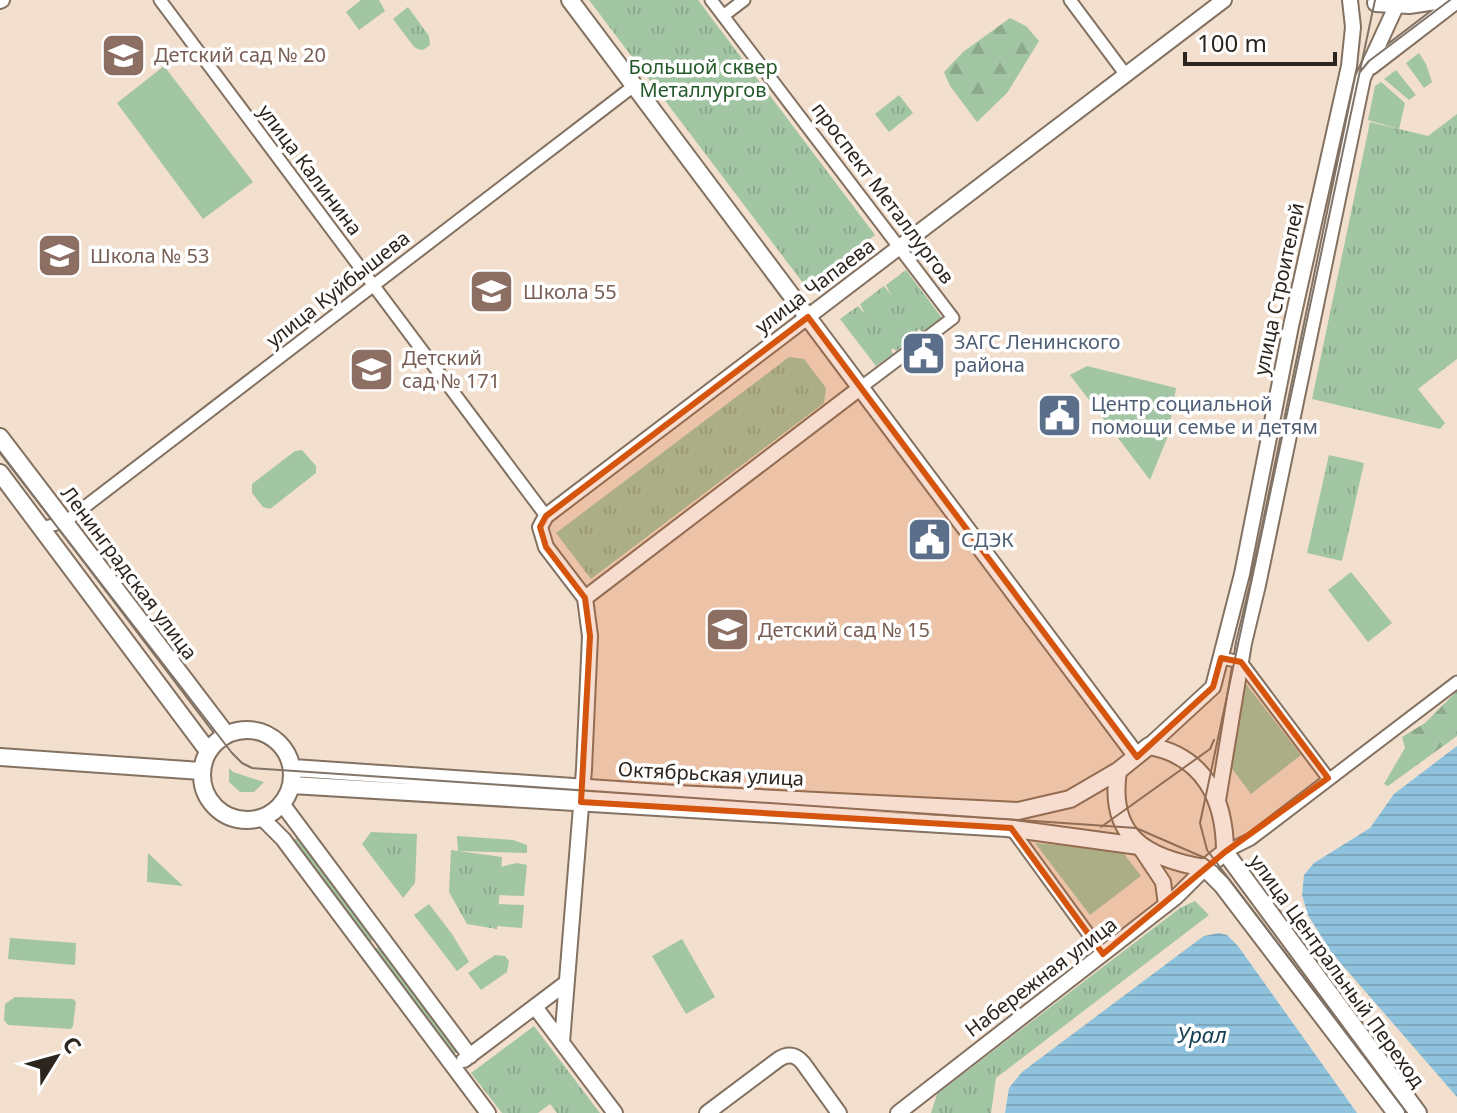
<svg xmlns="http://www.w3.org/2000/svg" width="1457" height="1113" font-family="'Noto Sans',sans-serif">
<defs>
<pattern id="forest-firs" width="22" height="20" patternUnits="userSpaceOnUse" patternTransform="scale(2)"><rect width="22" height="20" fill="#a2c5a3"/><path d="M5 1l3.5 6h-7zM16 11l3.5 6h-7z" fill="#8ca98c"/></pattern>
<pattern id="park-tufts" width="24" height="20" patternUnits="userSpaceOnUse" patternTransform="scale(2)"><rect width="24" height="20" fill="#a2c5a3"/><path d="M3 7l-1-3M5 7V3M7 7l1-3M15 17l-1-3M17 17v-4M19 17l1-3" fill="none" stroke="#8ca98c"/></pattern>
<pattern id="water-rules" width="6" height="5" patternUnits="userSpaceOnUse" patternTransform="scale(2)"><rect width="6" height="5" fill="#8fc3dd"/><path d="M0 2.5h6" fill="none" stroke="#7ca7bd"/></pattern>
</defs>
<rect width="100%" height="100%" fill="#f3dfcd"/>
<path fill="#a2c5a3" d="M361,0H379L385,11L359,30L346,12Z
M1419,53L1426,64L1432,82L1424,88L1406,63Z
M164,66L253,182L203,219L117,103Z
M1396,70L1416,95L1409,100L1384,79Z
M1381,82L1405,103L1399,129L1368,120L1375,86Z
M1087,366L1176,388L1168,436L1150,480L1070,375Z
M302,450L316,466V473L270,509L263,507L252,493V484L295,451Z
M1351,572L1392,623L1368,642L1328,590Z
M1246,684L1301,755L1251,794L1230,766Z
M229,768L233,772L264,782L254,792H240L229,782Z
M371,832L417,834L415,883L403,898L362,844Z
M457,836L513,840L527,845V853L458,851Z
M298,837L374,939L366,945L289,844Z
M1035,843L1121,850L1141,876L1090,915Z
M517,863L527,865L524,896L497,895L500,867Z
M429,904L452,934L469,962L457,971L414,915Z
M496,904L524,905L522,928L497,926Z
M10,938L76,943L75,965L8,959Z
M682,939L715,997L686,1014L652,956Z
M380,946L459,1050L450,1057L371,952Z
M495,955L505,956L509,961L507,972L481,990L468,973Z
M15,997L73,999L76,1002L73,1026L71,1029L8,1025L4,1020L5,1004Z"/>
<path fill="url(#forest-firs)" d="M1010,18L1026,26L1039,41L1007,93L977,122L950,86L944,72L963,52Z
M1457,691V736L1388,786L1384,784L1405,748L1402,737L1425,723Z"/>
<path fill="url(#park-tufts)" d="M589,0H698L875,235L806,287Z
M408,7L429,36L430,45L423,50L418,49L414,47L393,19Z
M899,95L913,113L889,132L875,114Z
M1457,114V359L1418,389L1445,423L1440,429L1312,399L1370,122L1428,136Z
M906,270L942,318L922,332L919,329L917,331L919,334L896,351L893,348L891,350L893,354L876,366L840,319L858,306L865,314L860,304L884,286L891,295L886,285Z
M789,357L804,359L826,388L824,403L591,579L556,533Z
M1329,455L1364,463L1342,561L1307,553Z
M386,845L405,847L403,874L398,875L383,850Z
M451,850L502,857L497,929L467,924L449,892Z
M148,853L183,886L147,882Z
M1195,901L1209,915L996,1078L991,1113H931L937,1094L1180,908Z
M534,1026L600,1113H557L550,1104L538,1113H502L471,1073Z"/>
<path fill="url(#water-rules)" d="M1457,746V1097L1331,952L1308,915L1302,895L1304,875L1314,863L1370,828L1394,794Z
M1219,933L1227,935L1238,946L1357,1113H1005L1009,1088L1022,1072L1189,947L1204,936Z"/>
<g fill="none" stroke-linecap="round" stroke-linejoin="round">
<defs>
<path id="minor" d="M160,0L546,516
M711,0L953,318L860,388
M1070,0L1126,75
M723,16L744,0
M41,528L65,522L635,85
M1221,658L1241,662L1328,778
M1011,828L1103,954
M1225,852L1251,839L1457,682"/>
<path id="tertiary" d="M0,1L2,0
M1371,67L1457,1
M585,598L860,388
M1149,746L1213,687L1242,574L1291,326L1349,66L1353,27L1350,0
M1218,800L1244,643L1258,585L1363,78L1399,0
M283,805L470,1056
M262,818L283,839L488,1113
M1139,846L1163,882L1166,905
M535,1007L615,1113
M562,1042L584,769L590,636L585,598L546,547L540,527L546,516L1224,0
M464,1060L566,983
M707,1113L779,1059C789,1053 796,1055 803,1063L839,1113
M898,1113L1176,897L1205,868"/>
<path id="secondary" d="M570,0L1135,754
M1376,3L1409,5L1442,0
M0,437L226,734
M0,473L208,751
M202 775a45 45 0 1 1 90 0a45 45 0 1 1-90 0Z
M0,757L201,771
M293,768L676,794L1018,811L1070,799L1118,771L1149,746C1204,756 1225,799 1225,852
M1118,771C1108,837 1146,858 1205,868L1225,852
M292,785L1007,828L1139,846
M1225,852L1418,1113
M1205,868L1222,885L1396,1113"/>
</defs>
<use href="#minor" stroke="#837262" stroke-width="15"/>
<use href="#tertiary" stroke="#837262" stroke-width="18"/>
<use href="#secondary" stroke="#837262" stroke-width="20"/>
<use href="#minor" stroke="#fff" stroke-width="11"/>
<use href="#tertiary" stroke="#fff" stroke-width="14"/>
<use href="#secondary" stroke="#fff" stroke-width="16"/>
<path stroke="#807368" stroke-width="2" d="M1375,0L1200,823L1207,850L1407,1113
M1360,72L1369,61L1450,0
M0,453L232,753L242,763L252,768L1136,828L1205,858L1223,871
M1101,827L1210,749L1214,740"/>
</g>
<path fill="#d5540e" fill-opacity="0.2" stroke="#d5540e" stroke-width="6" stroke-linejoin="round" d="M808,317L1137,757L1213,687L1221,658L1241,662L1328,778L1225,852L1103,954L1011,828L581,802L590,636L585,598L546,547L540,527L546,516Z"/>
<defs>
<symbol id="school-square" viewBox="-11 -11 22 22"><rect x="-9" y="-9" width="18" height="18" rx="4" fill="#8d6e63" stroke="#fff"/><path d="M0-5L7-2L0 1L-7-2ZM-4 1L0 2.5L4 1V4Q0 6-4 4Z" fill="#fff"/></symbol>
<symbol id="civic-square" viewBox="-11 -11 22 22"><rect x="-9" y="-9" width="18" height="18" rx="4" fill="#5c6f8a" stroke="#fff"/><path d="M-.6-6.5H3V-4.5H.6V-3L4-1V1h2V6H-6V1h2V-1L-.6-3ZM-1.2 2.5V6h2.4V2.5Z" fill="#fff"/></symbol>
</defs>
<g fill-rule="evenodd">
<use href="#school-square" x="98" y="30" width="51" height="51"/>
<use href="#school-square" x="34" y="230" width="51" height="51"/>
<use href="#school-square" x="466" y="266" width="51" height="51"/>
<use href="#civic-square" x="898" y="328" width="51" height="51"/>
<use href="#school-square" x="346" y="344" width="51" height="51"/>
<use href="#civic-square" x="1034" y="390" width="51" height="51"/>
<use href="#civic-square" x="904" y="514" width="51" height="51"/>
<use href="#school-square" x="702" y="604" width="51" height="51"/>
</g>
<g text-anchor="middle" stroke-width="7" stroke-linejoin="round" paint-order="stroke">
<g font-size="20" fill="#785e54" stroke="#fff" text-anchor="start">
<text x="154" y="62">Детский сад № 20</text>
<text x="90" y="263">Школа № 53</text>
<text x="523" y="299">Школа 55</text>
<text x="402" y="365">Детский<tspan x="402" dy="23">сад № 171</tspan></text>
<text x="758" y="637">Детский сад № 15</text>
</g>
<g font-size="20" fill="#24592a" stroke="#fff">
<text x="703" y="74">Большой сквер<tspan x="703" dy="23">Металлургов</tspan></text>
</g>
<g font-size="20" fill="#2c251e" stroke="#fff">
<text transform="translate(310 170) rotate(53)" y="7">улица Калинина</text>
<text transform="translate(883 193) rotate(53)" y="7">проспект Металлургов</text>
<text transform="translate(815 286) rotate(-37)" y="7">улица Чапаева</text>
<text transform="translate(338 289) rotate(-38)" y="7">улица Куйбышева</text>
<text transform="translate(1279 289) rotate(-78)" y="7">улица Строителей</text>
<text transform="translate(129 573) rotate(53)" y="7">Ленинградская улица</text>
<text transform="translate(711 774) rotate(3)" y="7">Октябрьская улица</text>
<text transform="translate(1337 971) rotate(54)" y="7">улица Центральный Переход</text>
<text transform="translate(1041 977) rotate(-37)" y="7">Набережная улица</text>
</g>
<g font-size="20" fill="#4e5e75" stroke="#fff" text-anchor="start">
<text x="954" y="349">ЗАГС Ленинского<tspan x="954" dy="23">района</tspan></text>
<text x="1091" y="411">Центр социальной<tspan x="1091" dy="23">помощи семье и детям</tspan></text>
<text x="961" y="547">СДЭК</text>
</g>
<g font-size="22" font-style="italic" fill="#164154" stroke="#fff">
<text x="1202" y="1043">Урал</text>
</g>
</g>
<g transform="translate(56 1057) rotate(53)" stroke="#ffffff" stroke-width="6" paint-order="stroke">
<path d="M0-6L14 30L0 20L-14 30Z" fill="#2c251e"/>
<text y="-12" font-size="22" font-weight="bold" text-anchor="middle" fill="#2c251e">С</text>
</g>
<path d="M1185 52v12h150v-12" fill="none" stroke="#2c251e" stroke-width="4"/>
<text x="1197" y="52" font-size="24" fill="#2c251e" stroke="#ffffff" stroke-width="6" paint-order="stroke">100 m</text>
</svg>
